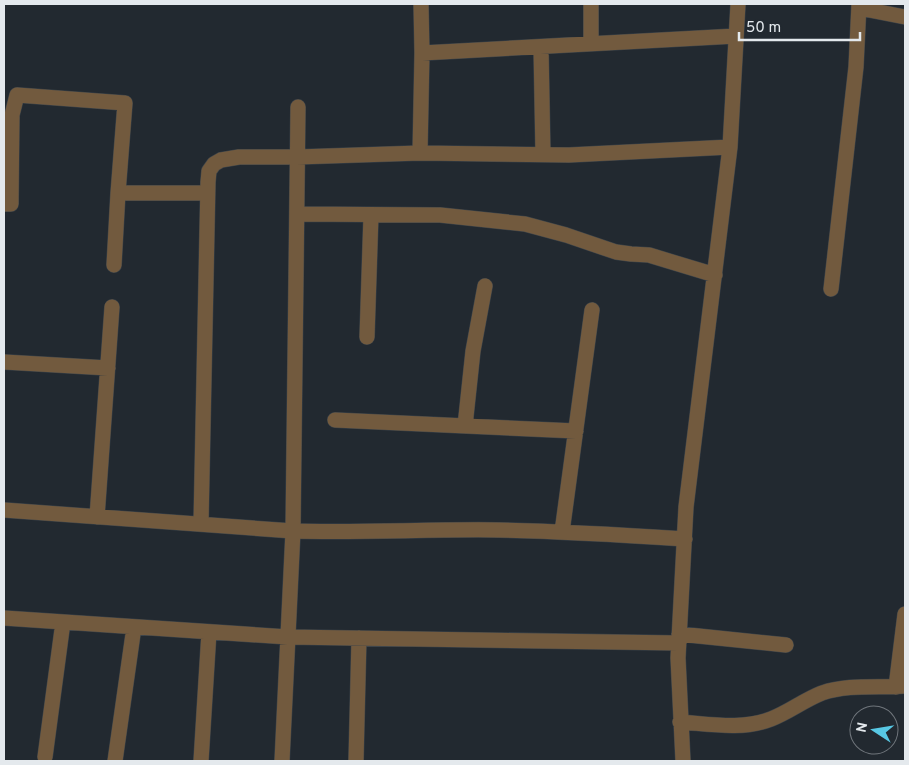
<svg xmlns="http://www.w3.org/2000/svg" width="909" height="765" font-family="Overpass,sans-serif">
<rect width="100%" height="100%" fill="#222930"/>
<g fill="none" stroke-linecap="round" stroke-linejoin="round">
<defs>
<path id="minor" d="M591,4V44
M859,8L905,17
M541,47L543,155
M422,53L736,36
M420,153L422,53L421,4
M4,204H11L12,115L17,95L125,103L118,193H207
M297,214L440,215L525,224L566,235L616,252L631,254L649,255L715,275
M114,265L118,193
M831,289L856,67L859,4
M367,337L371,215
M4,362L108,368
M335,420L576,431
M465,426L473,351L485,286
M4,510L293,531C361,533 430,529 498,530C560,531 623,535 685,539
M97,517L112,307
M201,524L208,182L209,171L214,164L221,160L239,157H297L420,153L569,155L730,147
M562,532L592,310
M4,618L288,637L679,643
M679,634L786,645
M896,687L905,614
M680,722C710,724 743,730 771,719C789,712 804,700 822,693C848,684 878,688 905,686
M45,757L63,622
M115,761L134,627
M201,761L209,632
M282,761L293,531L298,107
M356,761L359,638
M683,761L678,658L686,507L730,147L738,4"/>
</defs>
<use href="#minor" stroke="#3d444a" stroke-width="16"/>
<use href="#minor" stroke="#725a3e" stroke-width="15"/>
</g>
<rect width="909" height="765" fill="none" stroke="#e4e9ed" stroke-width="10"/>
<g transform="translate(874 730) rotate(282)"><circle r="24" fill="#222930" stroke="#70767c"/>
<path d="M0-4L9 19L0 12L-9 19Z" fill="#58c8e4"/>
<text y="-8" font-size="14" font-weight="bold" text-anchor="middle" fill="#e4e9ed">N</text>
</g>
<path d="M739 32v8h121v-8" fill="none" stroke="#e4e9ed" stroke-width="2.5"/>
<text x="746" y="32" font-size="15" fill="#e4e9ed" stroke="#222930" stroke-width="4" paint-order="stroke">50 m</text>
</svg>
